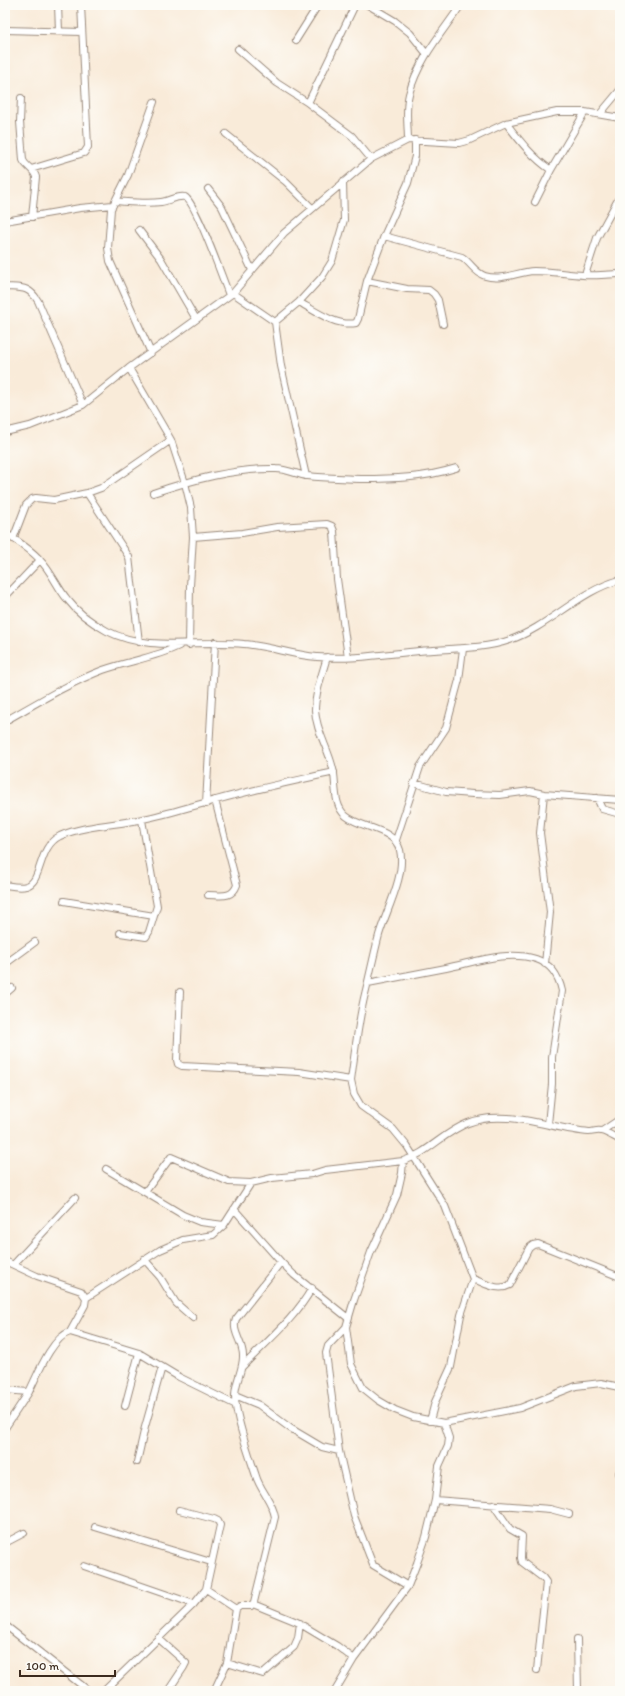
<svg xmlns="http://www.w3.org/2000/svg" width="625" height="1696" font-family="Itim,sans-serif">
<rect width="100%" height="100%" fill="#fdfcf7"/>
<filter id="ink" filterUnits="userSpaceOnUse"><feTurbulence type="fractalNoise" baseFrequency=".025" numOctaves="2"/><feDisplacementMap in="SourceGraphic" scale="8" xChannelSelector="R" yChannelSelector="G"/><feConvolveMatrix kernelMatrix="1 2 1 2 8 2 1 2 1" color-interpolation-filters="sRGB"/></filter>
<filter id="wash" filterUnits="userSpaceOnUse"><feTurbulence type="fractalNoise" baseFrequency=".012" numOctaves="4" result="noise"/><feDisplacementMap in="SourceGraphic" scale="16" xChannelSelector="R" yChannelSelector="G"/><feGaussianBlur stdDeviation="0.9" result="paint"/><feColorMatrix in="noise" values="0 0 0 0 0 0 0 0 0 0 0 0 0 0 0 0 0 1.4 0 .05"/><feComposite in="paint" operator="in"/></filter>
<g filter="url(#wash)">
<rect width="100%" height="100%" fill="#f9ebd9"/>
</g>
<g filter="url(#ink)">
<g fill="none" stroke-linecap="round" stroke-linejoin="round">
<defs>
<path id="minor" d="M58,5L59,31
M368,5L395,21L410,33L426,53
M5,30L82,32
M296,40L318,5
M238,49L277,83L308,103L352,136L371,159
M21,98L20,122L23,160C26,167 34,169 36,177L32,217
M308,103L355,5
M600,114L620,90
M506,123C520,141 532,157 551,170
M226,134L286,182L312,208
M408,140C408,126 405,109 409,94C418,60 441,34 461,5
M31,169L84,153L88,147L81,5
M208,189L222,207L252,270
M115,201C130,202 146,204 161,202C169,201 178,195 185,197C195,201 224,282 229,295
M535,202L551,170L585,112
M5,221L80,208L113,205
M139,230L161,259L196,319
M384,236L462,257C471,263 475,273 485,276C502,281 517,272 534,271C551,271 566,274 583,275C595,276 608,274 620,274
M585,275L597,238L620,196
M367,281L407,289L429,290L434,294L438,300L443,324
M5,287C22,288 29,286 38,301L83,405
M233,293L275,322L281,366L306,476
M299,302C315,311 337,327 356,323L358,319L367,281L384,236L408,183L415,156V140
M275,322L299,302L322,277L332,261L344,220L343,182
M151,353L110,261L108,248L111,209L128,175L154,102
M129,368L171,440L185,483L191,508L193,537L190,586L189,645
M5,432L30,426L83,405L129,368L233,293L284,233L371,159L408,140L459,143L470,140L506,123L557,112H585L620,118
M87,493L129,557L139,642
M153,493C192,480 235,468 276,469C288,469 297,475 308,476C325,478 342,478 360,479C393,479 424,478 456,468
M5,533C17,541 31,549 40,560C51,571 57,587 67,599C77,612 92,623 107,631C150,653 197,639 244,644C269,646 292,655 317,657C351,660 386,654 419,651C449,648 481,650 510,640C550,626 579,591 620,580
M193,537L242,533L277,527L327,524L332,526L334,531L337,579L348,657
M13,539L26,505L32,499L36,498L54,500L87,493L101,488L171,440
M5,597L40,560
M327,657C322,675 315,692 315,710C316,733 331,752 334,774C336,788 334,806 346,816C362,829 394,828 400,850C406,875 386,911 379,935C374,954 370,974 365,994C358,1022 355,1052 351,1080L354,1094L361,1106L393,1129L407,1146L445,1206L473,1279L461,1315L451,1367L435,1402L430,1421
M5,721C37,703 69,683 103,670C128,661 154,658 179,646
M414,783L446,792L473,794L500,795L530,791L544,794L620,800
M544,794L540,833L550,912L545,964
M597,798L602,809L620,814
M206,804L215,642
M396,840L420,767L446,728L459,680L463,649
M5,885C11,886 20,888 26,886C43,882 37,847 60,836C85,825 117,825 143,819C168,814 192,806 216,800C255,789 295,781 334,772
M208,895C220,895 232,899 237,885L215,800
M64,901L154,916
M120,933L146,937L149,932L157,906L142,820
M5,964L35,942
M368,983C394,978 420,973 446,968C475,962 507,950 536,959C551,964 559,977 562,991L552,1057V1084L548,1124
M180,992L177,1060L178,1064L182,1066L299,1072L351,1080
M5,994L12,988
M602,1131L620,1119
M403,1161L402,1173L397,1195L371,1252L354,1300L346,1327L351,1364L363,1388L378,1400L395,1410L413,1417L444,1423L520,1408L576,1386L601,1383L620,1387
M106,1169L183,1215L200,1222L224,1225
M145,1192L171,1157L229,1182L251,1183
M234,1209L281,1262L294,1275L348,1318
M144,1259L160,1277L176,1303L193,1318
M5,1261L37,1276L81,1291L86,1298L85,1305L70,1332
M14,1264L75,1198
M473,1279C485,1283 498,1292 510,1285L529,1248L533,1245L538,1244L620,1277
M86,1298L160,1250L183,1240L213,1235L224,1225L251,1183L272,1178L312,1174L325,1170L403,1161C427,1154 444,1132 468,1123C505,1108 551,1129 589,1132C593,1132 597,1130 601,1131C607,1132 614,1137 620,1140
M346,1327L328,1346L326,1353L339,1451L354,1516L373,1565L408,1586
M242,1367C266,1342 295,1319 312,1288
M5,1390L28,1392
M235,1395L259,1405L290,1428L322,1447L339,1451
M125,1406L139,1353
M5,1428C13,1416 21,1404 29,1392C37,1376 52,1337 70,1332L139,1353L179,1377L236,1405
M137,1462L145,1427L162,1367
M619,1473H620
M435,1500L550,1509L569,1514
M493,1504L510,1529L522,1536L521,1558L522,1562L543,1578L546,1582L537,1670
M95,1527L211,1562
M5,1543L24,1533
M84,1566L194,1604
M206,1589L236,1609
M253,1604L297,1622L337,1646L354,1659
M5,1625L89,1691
M158,1638L186,1663L184,1667L168,1691
M577,1639L578,1691
M227,1663L263,1674L294,1647L298,1638L300,1623
M104,1691L194,1604L206,1589L220,1525L218,1521L214,1519L179,1510
M214,1691L227,1663L236,1609L240,1606H251L254,1602L275,1517C273,1502 260,1490 256,1476C249,1455 235,1416 235,1396C235,1382 243,1370 243,1357C244,1343 231,1332 236,1319L281,1262
M335,1691L354,1659L408,1586L417,1563L426,1537L435,1500L439,1466L448,1446L449,1438L444,1423"/>
</defs>
<use href="#minor" stroke="#9a8a7c" stroke-width="8"/>
<use href="#minor" stroke="#fff" stroke-width="6"/>
</g>
</g>
<rect width="625" height="1696" fill="none" stroke="#fdfcf7" stroke-width="20"/>
<path d="M20 1670v6h95v-6" fill="none" stroke="#3b2a1e" stroke-width="2"/>
<text x="26" y="1670" font-size="12" fill="#3b2a1e" stroke="#fdfcf7" stroke-width="3" paint-order="stroke">100 m</text>
</svg>
